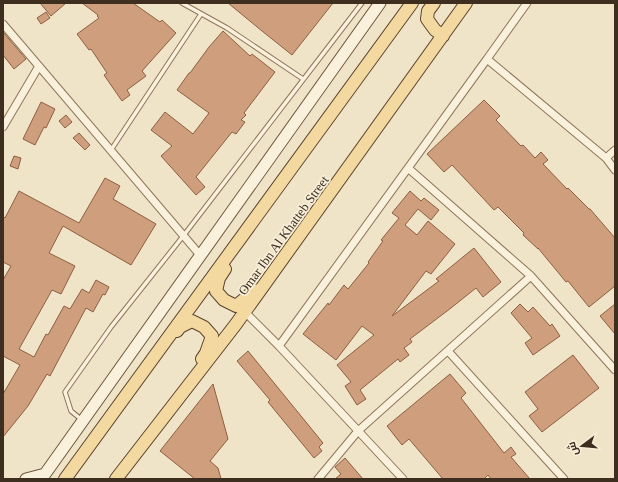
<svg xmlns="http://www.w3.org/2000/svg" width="618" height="482" font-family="'Times New Roman',Cairo,serif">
<rect width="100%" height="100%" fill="#f0e4c8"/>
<path fill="#cf9f7d" stroke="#8d5f41" d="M40,3H66L51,16Z
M82,3H133L160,22L162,20L176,33L142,71L146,76L127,90L130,95L122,101L104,75L107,73L91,49L89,50L77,34L99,18L97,16L98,15Z
M228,3H333L292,55L262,31Z
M46,12L50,18L41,24L37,18Z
M223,31L250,56L252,54L275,72L244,113L246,115L241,120L245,122L236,134L232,132L196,177L205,187L196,195L161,156L172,146L151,130L165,112L193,134L209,113L177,90L189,73H190L209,47Z
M3,32L26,59L14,69L3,55Z
M484,100L500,116L496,120L521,146L523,145L535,158L541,152L548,160L543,164L567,189L568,188L589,209H590L615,238V286L589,307L568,281L566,282L538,248V249L523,235L524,233L498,207L494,210L452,165L444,172L427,154Z
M41,102L55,109L46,128L44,127L35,145L23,139Z
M66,115L72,122L65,128L59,121Z
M79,133L90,145L85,150L73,138Z
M14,156L21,158L18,169L10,166Z
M105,178L120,186L113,199L156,224L131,265L63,226L49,253L75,266L61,294L52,290L19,349L34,357L46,334L48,335L64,306L70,309L82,289L89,293L96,280L109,287L105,295L103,294L93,312L86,308L50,376L47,374L28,406L3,437V394L20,365L3,356V280L11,266L3,262V216L5,218L19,191L79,223Z
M410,191L421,201L424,198L439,210L431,220L418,209L405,225L417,235L428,221L455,244L431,274L426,271L392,316L439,281L436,279L474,248L501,282L483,297L476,288L451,308L410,339L412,342L404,348L409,355L400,362L398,359L360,390L366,399L357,405L345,386L351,382L337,365L374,335L362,326L336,360L303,334L328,303L329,305L344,285L348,289L369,263L368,262L383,241L381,240L399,218L392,213Z
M520,304L528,312L533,307L550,326L552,324L560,336L533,355L525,343L532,338L511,313Z
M615,304V334L600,316Z
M248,351L323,443L319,447L322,451L314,458L268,402L270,400L237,361Z
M573,355L599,388L542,432L529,416L538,409L525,392Z
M450,374L466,393L461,398L504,453L511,447L516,454L511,457L530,479H491L488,475L484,479H443L409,439L402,445L387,426Z
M213,384L228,439L210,461L218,468L221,479H195L160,451Z
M345,458L363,479H335L341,474L335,467Z"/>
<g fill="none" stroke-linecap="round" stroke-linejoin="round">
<defs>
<path id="lane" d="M182,3L227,28L303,79
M111,150L201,14
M82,420L71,411L65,392L111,327L184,235L362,3"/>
<path id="street" d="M527,3L487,59L606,158
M3,24L200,255
M3,127L39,66
M615,150L606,158L615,170
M408,168L531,276L615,370
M245,312L279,346L403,479
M279,346L487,59
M448,351L564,479
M318,479L358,431L531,276"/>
<path id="secondary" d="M26,479L45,474L380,3"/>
<path id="primary" d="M434,3L428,11L427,19L435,30L443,36
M225,269L219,278L216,291L224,300L236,306L247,297L254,290
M177,331L180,327L192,321L204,327L212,336L206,353L202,359
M65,479L412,3
M116,479L236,324L466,3"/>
</defs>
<use href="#lane" stroke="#8d765c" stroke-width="5.5"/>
<use href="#street" stroke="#8d765c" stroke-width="9"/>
<use href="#secondary" stroke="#6f573f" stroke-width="13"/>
<use href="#primary" stroke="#5b4430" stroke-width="14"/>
<use href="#lane" stroke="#faf1dc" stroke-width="3.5"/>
<use href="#street" stroke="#faf1dc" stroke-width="7"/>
<use href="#secondary" stroke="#faf1dc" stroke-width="11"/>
<use href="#primary" stroke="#f3d9a0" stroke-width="12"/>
</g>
<g text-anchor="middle" stroke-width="3.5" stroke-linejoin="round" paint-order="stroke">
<g font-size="13" fill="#3d2e20" stroke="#f7eed8">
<text transform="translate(283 235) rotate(-54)" y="5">Omar Ibn Al Khatteb Street</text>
</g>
</g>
<rect width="618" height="482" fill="none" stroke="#3d2e20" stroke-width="8"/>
<g transform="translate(582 446) rotate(254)" stroke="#f7eed8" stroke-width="3" paint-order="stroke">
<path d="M0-3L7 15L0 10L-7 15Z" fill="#3d2e20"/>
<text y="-6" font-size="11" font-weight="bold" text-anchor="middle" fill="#3d2e20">ش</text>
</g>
</svg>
